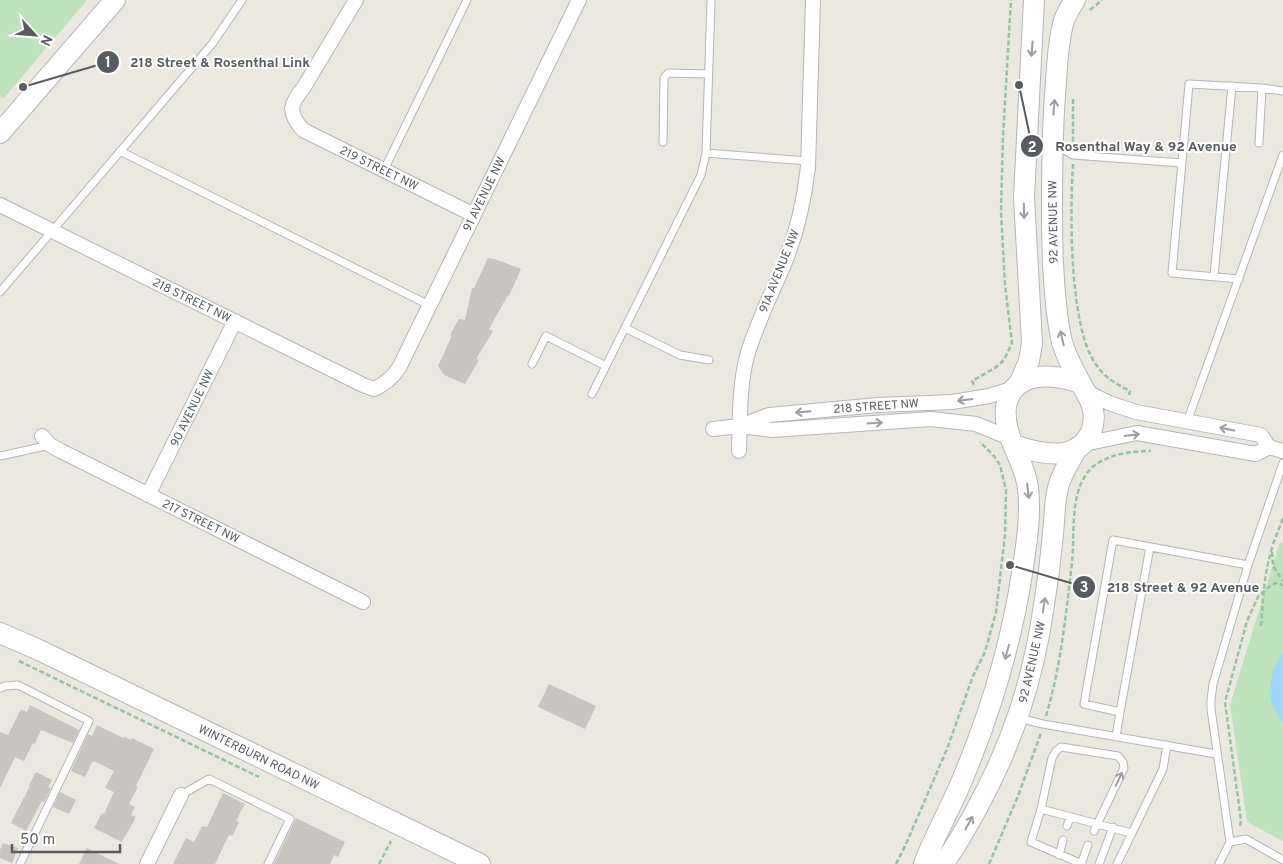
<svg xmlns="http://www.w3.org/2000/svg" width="1283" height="864" font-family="Overpass,sans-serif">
<rect width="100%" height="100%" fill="#ebe8df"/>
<path fill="#bee2bc" d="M0,0H87L4,98L0,96Z
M1280,542L1283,544V841L1247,822L1230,705Z"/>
<path fill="#9fd7fb" d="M1283,653V724C1279,716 1270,704 1270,695C1269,682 1274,662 1283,653Z"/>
<path fill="#c8c4bf" d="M488,258L495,259L521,269L509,296L508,295L489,329L493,331L476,359L479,360L465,384L444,375L438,366L452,336L450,335L459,319L465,320L472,288H474Z
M549,684L596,706L585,729L538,707Z
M30,705L79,730L73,743L41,730L35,744L33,743L24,761L15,757L0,788V732L8,735L21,709L27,712Z
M97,725L123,738L124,737L131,740L132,738L154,749L136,786L138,787L129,804L135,807L131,815L136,817L122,842L94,828L102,813L104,814L114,792L105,788L114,771L94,761L92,762L85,777L71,771L88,734L92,736Z
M36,772L52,780L48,787L51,788L44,802L42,801L26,831L11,823L30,786L29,785Z
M60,792L76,800L69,814L53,807Z
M223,793L245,804L236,821L239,822L233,835L232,836L229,835L215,864H173L186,838L194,842L202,826L207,827Z
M296,818L345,842L338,857L334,855L330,864H274Z
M3,843L18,848L12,863L0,858V850Z
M87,848L119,864H79Z"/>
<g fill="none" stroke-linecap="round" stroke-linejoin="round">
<defs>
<path id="lane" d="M663,142L664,78L668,73L708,74
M1259,143L1262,88
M1055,145L1073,155L1182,163
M120,151L429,305
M706,153L711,2
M384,170L467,0
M1214,276L1232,86
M1239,279L1172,273L1189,84L1262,88L1283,91
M0,292L212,44L242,0
M625,328L680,355L709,360
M532,364L546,336L606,366
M592,394L701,175L706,153L808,161
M1187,422L1283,155
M0,456L50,445
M0,688L5,686L18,685L89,721L20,864
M1120,712L1150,547
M1018,718L1043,724L1216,754
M1116,737L1120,712L1084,704L1113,540L1248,565
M181,795L209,779L290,819L268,864
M1041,809L1052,758L1056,751L1061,747L1118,756L1123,762L1124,768L1094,831
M1067,826L1070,817
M1230,842L1211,709V700L1213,684L1248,565L1283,463
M1059,855L1063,840
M1081,864L1088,845
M1082,864L1031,842L1041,809L1131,833
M1099,864L1113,827
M1117,864L1163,769L1167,745
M1219,864L1230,842L1246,839L1283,860"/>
<path id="street" d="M356,0L304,87C290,104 287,112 303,130L474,215
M0,205L363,385L374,389C385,384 392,378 399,368L579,0
M1087,392L1109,403L1136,412L1261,435L1269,447L1283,451
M740,426L769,415L878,405L952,402L989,396L1012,389
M713,429L740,426L772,430L931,419L976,424L1010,438
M42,436L50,445L61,451L363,602
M1084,444L1137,433L1256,454L1269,447
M739,451C740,420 739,386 747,356C756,325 770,297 783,267C797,234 804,202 808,167L813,0
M148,495L235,321
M147,864L181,795"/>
<path id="secondary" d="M1075,0C1070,8 1065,15 1063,24C1057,47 1057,72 1055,95C1052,135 1052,174 1052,213C1052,254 1053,297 1061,338C1064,352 1072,367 1079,380C1088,397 1098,409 1092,429C1080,464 1040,454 1013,445C989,387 1027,364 1080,383
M0,133L115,0
M1020,382L1029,361L1032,343L1024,197L1034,0
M0,633L39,650L480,864
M924,864C934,837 949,811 960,785C990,715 1012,642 1023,567C1027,541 1031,514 1028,488C1026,473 1019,458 1013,445
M943,864C955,848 965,830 975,812C1012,745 1033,681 1044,605C1048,581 1051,557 1053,533C1055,517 1054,500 1059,484C1063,471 1071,459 1078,447"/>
</defs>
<use href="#lane" stroke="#b2b6ba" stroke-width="9"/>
<use href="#street" stroke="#b2b6ba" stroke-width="16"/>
<use href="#secondary" stroke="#b3b7bc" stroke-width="22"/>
<path stroke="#96c2a0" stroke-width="2.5" stroke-dasharray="5 2.5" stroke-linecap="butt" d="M1090,10L1102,0
M1073,99V144
M1073,164C1070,211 1069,325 1095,363C1104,377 1116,384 1130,391L1129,395
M974,385L972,381L995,368L1004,360L1012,343L1005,285L1001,212L1003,136L1011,0
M1273,544L1283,518
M1272,552L1273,566L1283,581
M1261,626C1263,598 1264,572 1273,545
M19,661L259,777
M1046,716C1061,666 1066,614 1072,562C1075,534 1070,500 1085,476C1098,455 1129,451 1151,451
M1240,826L1241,820L1225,702L1247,621L1258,597L1270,586L1276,583L1283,585
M379,864L391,841
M896,864L906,844L947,749L973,676L985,652L996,612L1005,535L1006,490L1000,465L994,456L980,442
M989,864L1018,796L1041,733"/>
<use href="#lane" stroke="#fff" stroke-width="7"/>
<use href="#street" stroke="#fff" stroke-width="14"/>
<use href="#secondary" stroke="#fff" stroke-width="20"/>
</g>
<defs><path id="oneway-shaft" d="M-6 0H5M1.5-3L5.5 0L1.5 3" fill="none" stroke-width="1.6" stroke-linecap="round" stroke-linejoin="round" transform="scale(1.25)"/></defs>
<g stroke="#9b9da0">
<use href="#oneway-shaft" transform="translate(1032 49) rotate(94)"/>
<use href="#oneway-shaft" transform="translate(1054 107) rotate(-85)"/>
<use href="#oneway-shaft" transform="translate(1024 211) rotate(89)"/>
<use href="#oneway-shaft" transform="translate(1062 338) rotate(-103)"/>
<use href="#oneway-shaft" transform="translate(965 400) rotate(173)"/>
<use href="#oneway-shaft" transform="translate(803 412) rotate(175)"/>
<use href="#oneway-shaft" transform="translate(875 423) rotate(-4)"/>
<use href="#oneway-shaft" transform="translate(1227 429) rotate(-169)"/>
<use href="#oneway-shaft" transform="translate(1132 435) rotate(-7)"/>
<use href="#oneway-shaft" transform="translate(1028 491) rotate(83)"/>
<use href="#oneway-shaft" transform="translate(1044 605) rotate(-81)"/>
<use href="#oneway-shaft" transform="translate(1007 652) rotate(106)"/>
<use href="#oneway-shaft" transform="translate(1119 779) rotate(-64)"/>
<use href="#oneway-shaft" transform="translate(969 823) rotate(-61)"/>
</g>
<g text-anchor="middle" stroke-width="4" stroke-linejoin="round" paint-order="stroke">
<g font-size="12" fill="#585c60" stroke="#fff">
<text transform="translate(379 168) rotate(26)" y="4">219 STREET NW</text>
<text transform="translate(484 194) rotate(-64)" y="4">91 AVENUE NW</text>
<text transform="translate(1053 222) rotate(-91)" y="4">92 AVENUE NW</text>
<text transform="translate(779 271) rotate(-68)" y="4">91A AVENUE NW</text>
<text transform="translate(192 300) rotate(26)" y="4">218 STREET NW</text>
<text transform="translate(876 406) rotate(-4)" y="4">218 STREET NW</text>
<text transform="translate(192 408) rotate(-64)" y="4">90 AVENUE NW</text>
<text transform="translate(201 521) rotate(26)" y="4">217 STREET NW</text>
<text transform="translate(1032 662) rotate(-77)" y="4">92 AVENUE NW</text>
<text transform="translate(259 757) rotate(26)" y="4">WINTERBURN ROAD NW</text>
</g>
</g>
<path fill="none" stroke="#585c60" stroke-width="2" d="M23 87L108 62M1019 85L1032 146M1010 565L1084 587"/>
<g fill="#585c60" stroke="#fff" stroke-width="2">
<circle cx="23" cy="87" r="5"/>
<circle cx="1019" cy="85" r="5"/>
<circle cx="1010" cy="565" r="5"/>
<circle cx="108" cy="62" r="12"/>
<circle cx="1032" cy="146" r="12"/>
<circle cx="1084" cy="587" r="12"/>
</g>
<g font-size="15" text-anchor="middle" font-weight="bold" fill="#fff">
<text x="108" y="67">1</text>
<text x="1032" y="152">2</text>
<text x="1084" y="592">3</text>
</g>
<g font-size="14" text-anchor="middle" font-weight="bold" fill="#585c60" stroke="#fff" stroke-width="4" stroke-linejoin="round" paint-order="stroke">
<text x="220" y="67">218 Street &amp; Rosenthal Link</text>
<text x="1146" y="151">Rosenthal Way &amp; 92 Avenue</text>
<text x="1183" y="592">218 Street &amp; 92 Avenue</text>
</g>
<g transform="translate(35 35) rotate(116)" stroke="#ffffff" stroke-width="4" paint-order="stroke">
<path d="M0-4L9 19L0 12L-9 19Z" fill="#585c60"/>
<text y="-8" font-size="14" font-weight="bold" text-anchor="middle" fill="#585c60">N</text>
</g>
<path d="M12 844v8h108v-8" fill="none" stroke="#585c60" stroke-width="2.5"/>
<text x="20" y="844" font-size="15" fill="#585c60" stroke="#ffffff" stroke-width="4" paint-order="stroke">50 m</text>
</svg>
